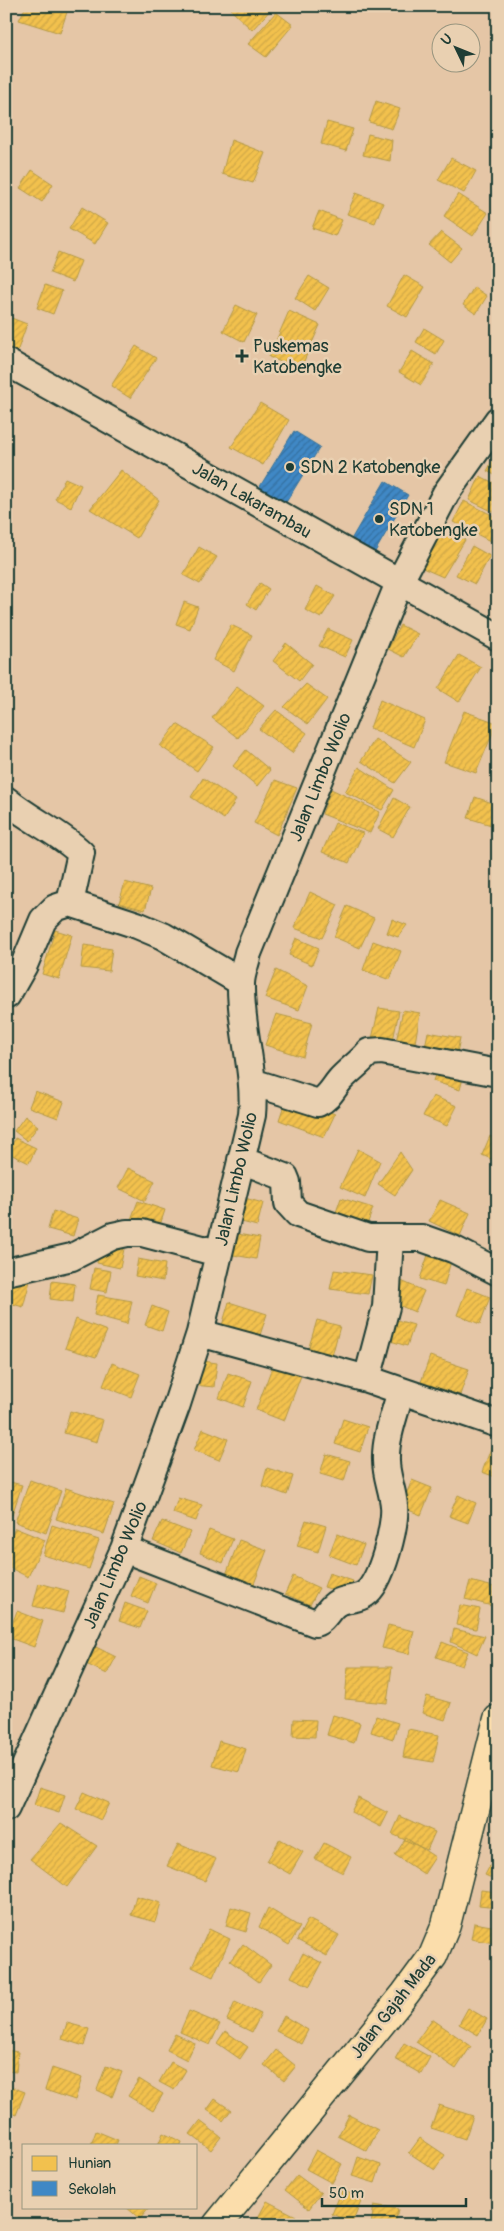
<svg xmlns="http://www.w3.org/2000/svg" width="504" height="2231" font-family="Pangolin,sans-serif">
<defs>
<pattern id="homes-hatch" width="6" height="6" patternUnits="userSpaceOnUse" patternTransform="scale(1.25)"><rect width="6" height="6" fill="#f2c14e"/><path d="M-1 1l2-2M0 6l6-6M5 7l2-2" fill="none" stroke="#cfa745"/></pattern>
<pattern id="schools-hatch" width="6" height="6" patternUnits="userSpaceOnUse" patternTransform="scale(1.25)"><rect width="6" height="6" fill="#3f88c5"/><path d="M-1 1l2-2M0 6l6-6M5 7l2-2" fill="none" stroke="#3470a1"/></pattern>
</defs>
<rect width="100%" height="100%" fill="#e5c6a6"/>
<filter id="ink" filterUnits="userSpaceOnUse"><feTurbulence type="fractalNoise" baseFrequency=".02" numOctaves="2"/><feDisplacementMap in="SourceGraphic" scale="10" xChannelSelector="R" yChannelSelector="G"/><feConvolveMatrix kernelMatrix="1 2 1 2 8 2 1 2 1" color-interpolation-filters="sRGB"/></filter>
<g filter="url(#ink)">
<path fill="url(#homes-hatch)" stroke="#b39946" d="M26,6H69L60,33L19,20Z
M234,6H274L252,30L231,10Z
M276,12L293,25L266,57L248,44Z
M376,101L400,109L392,129L369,122Z
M327,122L353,129L346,151L321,144Z
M368,134L392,140L390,161L363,155Z
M231,140L265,153L253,183L222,174Z
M451,158L476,171L464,193L438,180Z
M32,170L53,184L42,202L20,188Z
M356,193L383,203L375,223L347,214Z
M458,194L488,213L473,236L444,216Z
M82,207L108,223L95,244L69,229Z
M319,211L342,220L335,236L312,228Z
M441,232L462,248L450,262L429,245Z
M58,252L81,261L73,282L50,273Z
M404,275L425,287L407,317L387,306Z
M309,276L329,288L315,311L295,298Z
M45,285L62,291L53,314L37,308Z
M474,287L487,296L476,314L463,305Z
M236,305L257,315L244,342L223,331Z
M289,311L320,325L300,370L269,357Z
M6,316L27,324L17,352L6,349Z
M424,328L444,340L436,354L416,342Z
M136,346L156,358L130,398L111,386Z
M412,351L434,364L421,385L399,372Z
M260,403L289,420L263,465L231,447Z
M498,450V477L487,471Z
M121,470L159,500L137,538L90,509Z
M480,476L498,485V514L469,500Z
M65,478L81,485L71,507L55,499Z
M464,501L498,518V537L494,543L453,522Z
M440,525L465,540L443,577L418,566Z
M472,546L490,556L475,584L456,575Z
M199,547L217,557L200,584L183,575Z
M260,583L269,589L256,610L247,604Z
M317,586L335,596L321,618L305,610Z
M184,602L198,607L190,629L176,624Z
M231,625L252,635L234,671L213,660Z
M400,625L418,634L404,657L388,649Z
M328,629L353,640L345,657L319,646Z
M286,643L312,664L299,681L273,661Z
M459,655L481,667L459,702L438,689Z
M306,684L327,699L308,724L284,707Z
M237,686L264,706L238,738L212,718Z
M380,700L425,720L414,747L370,728Z
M276,710L307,733L292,753L259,729Z
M464,711L497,723L476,773L444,762Z
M177,724L214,747L197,771L160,746Z
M375,739L411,762L395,783L361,761Z
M246,750L270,770L257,786L233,766Z
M359,767L394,790L382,810L345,792Z
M203,778L236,800L224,819L191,797Z
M275,780L297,788L277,835L254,823Z
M331,789L380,812L370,833L322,814Z
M475,797L498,805V827L468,818Z
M394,798L410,807L393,837L378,829Z
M335,823L363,833L349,863L322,852Z
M125,882L151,889L145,910L119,903Z
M310,892L338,905L322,938L294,928Z
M347,906L374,918L360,948L334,937Z
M392,919L407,925L398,937L387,933Z
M55,930L72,935L59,979L42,974Z
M296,938L319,948L312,965L289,955Z
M6,940L11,942L6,952Z
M373,941L401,951L390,980L363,970Z
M84,945L112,949L109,971L81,968Z
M276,970L308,986L299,1010L265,998Z
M498,998V1013L493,1011Z
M379,1008L399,1011L392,1045L371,1043Z
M403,1010L420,1013L414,1049L395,1046Z
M276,1014L312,1023L303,1057L265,1045Z
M428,1032L460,1038L456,1058L424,1052Z
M439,1062L465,1070L460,1090L433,1081Z
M35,1091L64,1102L58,1118L29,1107Z
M287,1096L335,1114L324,1137L279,1120Z
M433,1096L457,1106L447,1126L423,1116Z
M25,1116L38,1126L27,1141L14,1131Z
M490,1136L498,1140V1162L482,1155Z
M15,1138L36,1148L29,1163L8,1153Z
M358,1149L380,1161L365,1198L340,1187Z
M400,1152L412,1170L395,1195L378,1184Z
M128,1168L155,1181L145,1201L118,1188Z
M6,1192L13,1194L8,1215L6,1214Z
M241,1197L263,1203L257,1226L234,1220Z
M341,1198L373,1208L366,1228L334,1218Z
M440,1200L470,1213L460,1236L429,1221Z
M138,1201L165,1210L158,1231L130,1222Z
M53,1211L78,1219L73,1236L48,1229Z
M232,1233L260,1238L256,1259L228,1254Z
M100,1245L124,1249L120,1268L97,1263Z
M428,1255L451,1261L444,1286L420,1279Z
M138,1259L165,1264L163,1281L135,1276Z
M94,1268L111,1271L107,1292L90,1289Z
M334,1270L372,1275L368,1294L330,1289Z
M12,1276L30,1281L23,1307L6,1302Z
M399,1280L424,1291L415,1312L391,1302Z
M52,1281L75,1284L73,1302L50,1299Z
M467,1288L490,1297L480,1324L457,1315Z
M98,1295L132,1301L127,1324L94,1315Z
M229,1302L267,1314L258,1341L221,1329Z
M152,1306L168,1312L162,1331L145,1325Z
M390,1318L414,1325L407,1346L384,1339Z
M76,1319L107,1331L96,1357L65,1348Z
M317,1320L340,1326L332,1356L308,1350Z
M430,1356L469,1369L460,1395L421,1382Z
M196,1360L217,1363L214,1387L193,1385Z
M274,1362L302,1373L284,1421L256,1410Z
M112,1363L140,1374L131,1397L103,1386Z
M228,1373L252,1381L243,1407L219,1398Z
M70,1411L103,1420L97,1442L64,1433Z
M343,1419L368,1427L360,1452L335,1444Z
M203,1429L228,1439L219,1460L194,1450Z
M496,1435L498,1436V1478L482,1472Z
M326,1454L350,1461L344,1481L320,1474Z
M267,1468L293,1476L287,1495L262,1486Z
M30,1480L61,1491L46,1533L15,1522Z
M412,1480L432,1488L421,1515L401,1507Z
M6,1481L22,1485L12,1515L6,1513Z
M66,1488L114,1504L104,1534L56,1519Z
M458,1495L476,1503L468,1523L449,1516Z
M178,1498L202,1505L196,1521L173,1513Z
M306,1520L326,1526L318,1552L297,1546Z
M162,1521L190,1532L181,1553L153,1541Z
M52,1525L99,1540L89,1569L43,1555Z
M15,1528L45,1540L28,1577L6,1566V1547Z
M209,1530L233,1539L223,1563L200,1553Z
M337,1534L364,1545L356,1565L329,1555Z
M239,1540L267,1550L252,1589L224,1580Z
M329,1573L353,1581L349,1595L324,1587Z
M139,1576L156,1583L148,1603L131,1596Z
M293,1576L319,1588L310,1605L285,1594Z
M470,1581L498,1588V1597L492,1606L465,1599Z
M39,1583L69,1591L63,1613L33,1606Z
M125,1603L147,1611L140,1628L119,1621Z
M460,1605L480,1609L476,1629L456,1625Z
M17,1611L43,1621L34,1647L7,1637Z
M388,1625L414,1631L409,1654L382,1648Z
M454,1629L485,1636L477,1654L451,1642Z
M442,1642L468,1652L462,1666L436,1657Z
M94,1646L116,1657L107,1674L86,1664Z
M348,1667H392L387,1703L345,1699Z
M427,1696L451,1703L445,1720L422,1713Z
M333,1715L360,1723L354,1743L327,1735Z
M376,1716L398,1723L393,1739L371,1732Z
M294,1719L316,1720L315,1737L293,1736Z
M408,1729L439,1735L433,1762L403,1757Z
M219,1741L246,1749L239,1772L212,1765Z
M40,1787L65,1795L59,1813L34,1805Z
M84,1792L109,1803L101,1820L76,1809Z
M358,1798L388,1813L381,1827L351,1812Z
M400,1816L435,1832L427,1850L392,1834Z
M61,1823L97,1846L67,1887L30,1859Z
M406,1838L435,1857L424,1874L395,1855Z
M280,1839L303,1852L290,1874L267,1861Z
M324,1843L351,1857L343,1873L315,1859Z
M178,1844L216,1859L205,1881L167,1866Z
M493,1860L498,1862V1881L485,1875Z
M481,1890L498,1892V1908L479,1906Z
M136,1896L161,1903L155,1922L131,1915Z
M231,1907L251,1913L246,1932L226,1926Z
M268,1908L300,1927L289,1945L259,1927Z
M308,1919L339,1935L327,1956L297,1940Z
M474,1923L497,1927L494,1943L471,1939Z
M209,1929L230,1939L213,1977L192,1967Z
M243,1944L271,1965L259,1982L230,1961Z
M303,1953L322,1963L310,1986L291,1977Z
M235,2002L261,2014L252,2032L227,2020Z
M468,2008L487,2019L478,2035L459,2024Z
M189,2011L220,2024L210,2045L180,2032Z
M284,2016L308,2030L301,2044L276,2031Z
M432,2019L471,2046L456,2069L416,2042Z
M67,2023L89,2029L84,2046L62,2039Z
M225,2031L248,2047L240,2059L217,2043Z
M175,2034L195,2043L187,2060L167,2050Z
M404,2043L430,2057L421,2074L395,2059Z
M6,2050L18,2052L16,2072L6,2071Z
M276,2050L296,2066L284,2081L264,2065Z
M171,2062L186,2070L174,2090L159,2082Z
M106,2066L122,2072L112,2097L97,2090Z
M52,2068L82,2078L75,2100L45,2090Z
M139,2079L163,2094L153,2111L128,2096Z
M6,2085L25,2092L16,2115L6,2111Z
M215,2099L231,2110L223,2121L207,2110Z
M439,2105L473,2116L465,2139L431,2128Z
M349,2115L378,2130L367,2151L338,2136Z
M200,2121L221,2137L211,2150L190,2134Z
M96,2131L118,2140L116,2145H91Z
M163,2133L182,2142L181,2145H158Z
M420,2138L445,2155L435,2170L409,2153Z
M316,2150L342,2164L332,2183L306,2169Z
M358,2157L381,2165L375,2183L352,2176Z
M297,2175L321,2193L309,2209L285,2190Z
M342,2190L362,2198L352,2223L332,2214Z
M267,2201L296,2216L291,2225H254Z
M374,2205L398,2209L395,2225H371Z
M126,2207H150L140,2219Z"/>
<path fill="url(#schools-hatch)" stroke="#35729a" d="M294,431L320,447L285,504L259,488Z
M385,481L408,495L372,557L349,543Z"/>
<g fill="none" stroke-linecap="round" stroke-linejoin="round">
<defs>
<path id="minor" d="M6,362L498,637
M6,800C30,820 59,832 81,853L70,903
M7,995L24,965L43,920L55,908L70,903L137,925L163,936L241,982
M252,1082L318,1103C329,1098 333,1088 340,1080C349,1070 360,1063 369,1052L382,1051L498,1073
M241,1160L285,1177L287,1182L288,1203L298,1214L368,1238H422L453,1249L498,1272
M6,1272L72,1257L113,1236L127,1233H142L218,1253
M200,1333L367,1379L498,1424
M367,1379L386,1307L390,1238
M124,1549L315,1623C325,1620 328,1608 337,1603C346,1598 357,1600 365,1594C382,1583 396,1524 394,1506C393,1491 386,1476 386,1461C385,1438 395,1413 401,1391
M6,1808L124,1549L177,1404L200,1333L252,1115C256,1072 240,1028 241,984C241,974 246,963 248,953L399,583L446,493L498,420"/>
<path id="highway" d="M217,2225L405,1994L433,1956L446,1925L498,1719"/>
</defs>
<use href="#minor" stroke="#1f3d34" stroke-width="30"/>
<use href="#highway" stroke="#1f3d34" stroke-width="31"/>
<use href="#minor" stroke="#e9d0b1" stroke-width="26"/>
<use href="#highway" stroke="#fbddab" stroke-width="28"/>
</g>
</g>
<g fill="#1f3d34" stroke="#e9d0b1" stroke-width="2">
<path d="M239.5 348.5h5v5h5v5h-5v5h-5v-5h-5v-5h5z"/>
<circle cx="290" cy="467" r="5"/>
<circle cx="379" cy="519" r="5"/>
</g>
<g text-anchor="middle" stroke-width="5" stroke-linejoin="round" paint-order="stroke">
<g font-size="18" fill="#1f3d34" stroke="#e9d0b1" text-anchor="start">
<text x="253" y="352">Puskemas<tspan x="253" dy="21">Katobengke</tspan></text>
<text x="300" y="473">SDN 2 Katobengke</text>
<text x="389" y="515">SDN 1<tspan x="389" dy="21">Katobengke</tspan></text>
</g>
<g font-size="18" fill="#1f3d34" stroke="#e9d0b1">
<text transform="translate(252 500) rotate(30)" y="6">Jalan Lakarambau</text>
<text transform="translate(320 777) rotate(-68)" y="6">Jalan Limbo Wolio</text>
<text transform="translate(236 1179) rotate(-77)" y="6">Jalan Limbo Wolio</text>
<text transform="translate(115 1565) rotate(-67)" y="6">Jalan Limbo Wolio</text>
<text transform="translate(393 2006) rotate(-52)" y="6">Jalan Gajah Mada</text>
</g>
</g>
<rect width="504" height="2231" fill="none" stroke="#e9d0b1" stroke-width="25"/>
<rect x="12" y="12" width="479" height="2206" fill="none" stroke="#1f3d34" stroke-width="2" filter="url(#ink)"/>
<rect x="22" y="2144" width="175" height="65" fill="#e9d0b1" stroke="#98957f"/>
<rect x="32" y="2156" width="25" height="15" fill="#f2c14e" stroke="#98957f"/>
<text x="68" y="2168" font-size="15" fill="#1f3d34">Hunian</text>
<rect x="32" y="2181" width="25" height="15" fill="#3f88c5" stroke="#98957f"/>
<text x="68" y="2194" font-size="15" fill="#1f3d34">Sekolah</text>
<g transform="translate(456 48) rotate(313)"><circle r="24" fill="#e9d0b1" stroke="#98957f"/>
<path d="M0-4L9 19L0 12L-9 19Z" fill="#1f3d34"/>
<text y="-8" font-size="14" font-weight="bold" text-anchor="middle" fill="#1f3d34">U</text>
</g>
<path d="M322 2198v8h144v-8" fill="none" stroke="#1f3d34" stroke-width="2.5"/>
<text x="329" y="2198" font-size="15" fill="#1f3d34" stroke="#e9d0b1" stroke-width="4" paint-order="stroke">50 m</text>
</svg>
